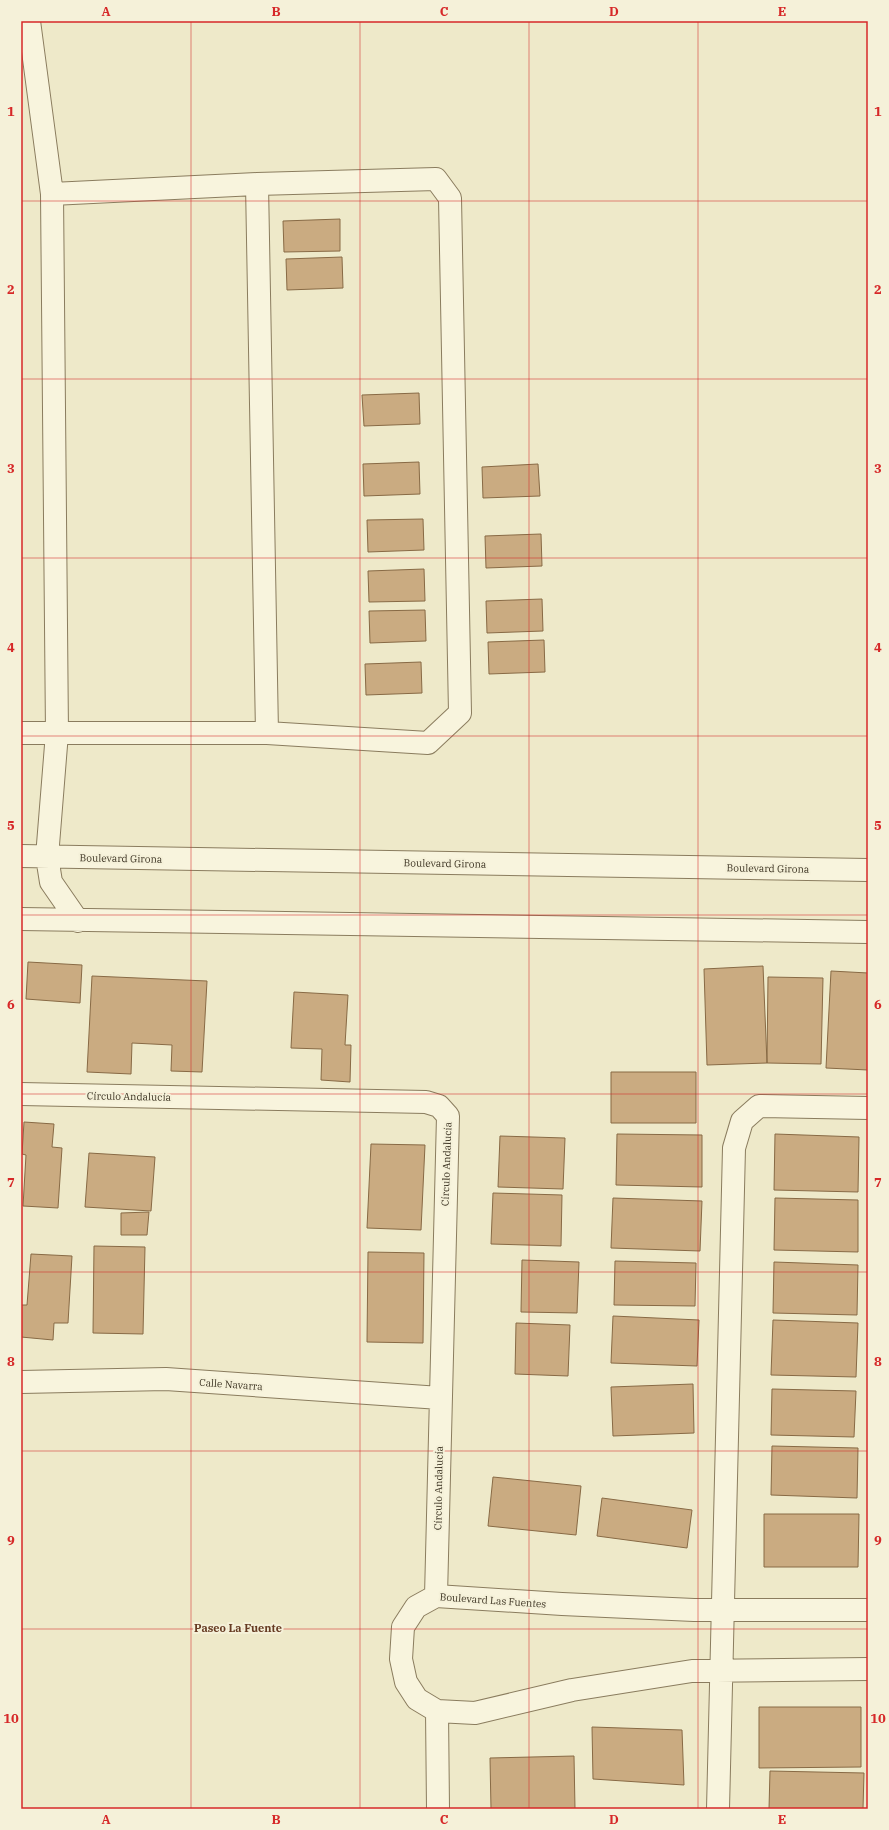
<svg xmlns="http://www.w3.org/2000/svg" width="889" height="1830" font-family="'IBM Plex Serif',serif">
<rect width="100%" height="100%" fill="#eee9c9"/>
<path fill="#caab81" stroke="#886a45" d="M340,219V251L284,252L283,221Z
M342,257L343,288L287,290L286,259Z
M419,393L420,424L364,426L362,395Z
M419,462L420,494L364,496L363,464Z
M538,464L540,496L483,498L482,467Z
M423,519L424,550L368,552L367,520Z
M541,534L542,566L486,568L485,536Z
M424,569L425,601L369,602L368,571Z
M542,599L543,631L487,633L486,601Z
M425,610L426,641L370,643L369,611Z
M544,640L545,672L489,674L488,642Z
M421,662L422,693L366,695L365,664Z
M28,962L82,965L80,1003L26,999Z
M763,966L767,1063L707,1065L704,969Z
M831,971L868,973V1070L826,1068Z
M92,976L207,981L202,1072L171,1071L172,1045L132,1043L131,1074L87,1072Z
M768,977L823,978L821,1064L767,1063Z
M294,992L348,995L345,1045H351L350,1082L321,1080L322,1049L291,1048Z
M611,1072H696V1123H611Z
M24,1122L54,1124L52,1147L62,1148L58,1208L23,1206L26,1155L22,1154Z
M617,1134L702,1135V1187L616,1185Z
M775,1134L859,1137L858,1192L774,1190Z
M500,1136L565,1138L563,1189L498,1187Z
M371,1144L425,1145L421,1230L367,1228Z
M89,1153L155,1157L151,1211L85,1207Z
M493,1193L562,1195L561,1246L491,1244Z
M613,1198L702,1201L700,1251L611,1248Z
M775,1198L858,1200V1252L774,1250Z
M149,1212L147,1235H121V1213Z
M94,1246L145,1247L143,1334L93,1333Z
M368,1252L424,1253L423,1343L367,1342Z
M31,1254L72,1256L68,1323H54L53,1340L21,1337V1305H27Z
M522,1260L579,1262L577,1313L521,1312Z
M615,1261L696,1263L695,1306L614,1305Z
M774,1262L858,1265L857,1315L773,1313Z
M613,1316L699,1320L697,1366L611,1363Z
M773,1320L858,1323L856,1377L771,1375Z
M516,1323L570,1325L568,1376L515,1374Z
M693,1384L694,1433L613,1436L611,1387Z
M772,1389L856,1391L854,1437L771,1435Z
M772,1446L858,1448L857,1498L771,1495Z
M493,1477L581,1486L576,1535L488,1526Z
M602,1498L692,1510L687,1548L597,1536Z
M764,1514H859L858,1567H764Z
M759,1707H861V1767L759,1768Z
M592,1727L682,1730L684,1785L593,1779Z
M574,1756L575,1809H491L490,1758Z
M770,1771L864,1773L863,1809H769Z"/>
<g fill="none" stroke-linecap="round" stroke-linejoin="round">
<defs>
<path id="minor" d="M257,184L267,733
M52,194L257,184L436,179L450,198L460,713L428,743L267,733H57L47,857L51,882L78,921
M21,733H57L52,194L29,21
M21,856L868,870
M21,919L868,932
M21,1094L426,1102L439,1106L448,1116L436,1596
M21,1382L166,1379L440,1398
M868,1610H694L562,1604L436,1596L416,1607L403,1627L401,1659L406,1682L417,1699L437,1711L475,1713L572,1690L692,1671L868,1669
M437,1711L438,1809
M718,1809L734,1148L742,1121L759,1106L868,1108"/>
</defs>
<use href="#minor" stroke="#8a7c5e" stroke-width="24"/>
<use href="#minor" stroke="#f8f4dd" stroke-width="22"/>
</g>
<path fill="none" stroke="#d62828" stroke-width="1" stroke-opacity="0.55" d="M191,21V1809M360,21V1809M529,21V1809M698,21V1809M21,201H868M21,379H868M21,558H868M21,736H868M21,915H868M21,1094H868M21,1272H868M21,1451H868M21,1629H868"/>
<g text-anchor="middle" stroke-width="4" stroke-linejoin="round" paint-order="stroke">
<g font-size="10" fill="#3b3221" stroke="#f5f1d9">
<text transform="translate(121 858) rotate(1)" y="4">Boulevard Girona</text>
<text transform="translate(445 863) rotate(1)" y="4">Boulevard Girona</text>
<text transform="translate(768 868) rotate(1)" y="4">Boulevard Girona</text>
<text transform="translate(129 1096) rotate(1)" y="4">Círculo Andalucía</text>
<text transform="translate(446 1164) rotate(-88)" y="4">Círculo Andalucía</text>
<text transform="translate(231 1384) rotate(4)" y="4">Calle Navarra</text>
<text transform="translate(438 1488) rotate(-89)" y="4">Círculo Andalucía</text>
<text transform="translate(493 1600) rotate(4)" y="4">Boulevard Las Fuentes</text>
</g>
<g font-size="11" font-weight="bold" fill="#663b22" stroke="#f5f1d9">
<text x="238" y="1632">Paseo La Fuente</text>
</g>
</g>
<rect width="889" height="1830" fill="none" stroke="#f5f1d9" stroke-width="44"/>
<rect x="22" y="22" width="845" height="1786" fill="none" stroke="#d62828" stroke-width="1.5"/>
<g font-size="13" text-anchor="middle" font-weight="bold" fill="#d62828">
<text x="106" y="16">A</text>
<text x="276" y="16">B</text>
<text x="444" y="16">C</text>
<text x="614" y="16">D</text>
<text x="782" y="16">E</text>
<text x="11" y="116">1</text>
<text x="878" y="116">1</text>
<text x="11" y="294">2</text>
<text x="878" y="294">2</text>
<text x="11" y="473">3</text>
<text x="878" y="473">3</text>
<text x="11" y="652">4</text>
<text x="878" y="652">4</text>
<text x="11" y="830">5</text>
<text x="878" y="830">5</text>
<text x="11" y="1009">6</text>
<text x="878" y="1009">6</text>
<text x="11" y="1187">7</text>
<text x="878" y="1187">7</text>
<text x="11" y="1366">8</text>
<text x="878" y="1366">8</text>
<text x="11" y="1545">9</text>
<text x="878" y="1545">9</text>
<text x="11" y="1723">10</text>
<text x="878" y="1723">10</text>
<text x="106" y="1824">A</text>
<text x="276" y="1824">B</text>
<text x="444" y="1824">C</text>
<text x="614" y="1824">D</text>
<text x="782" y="1824">E</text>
</g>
</svg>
